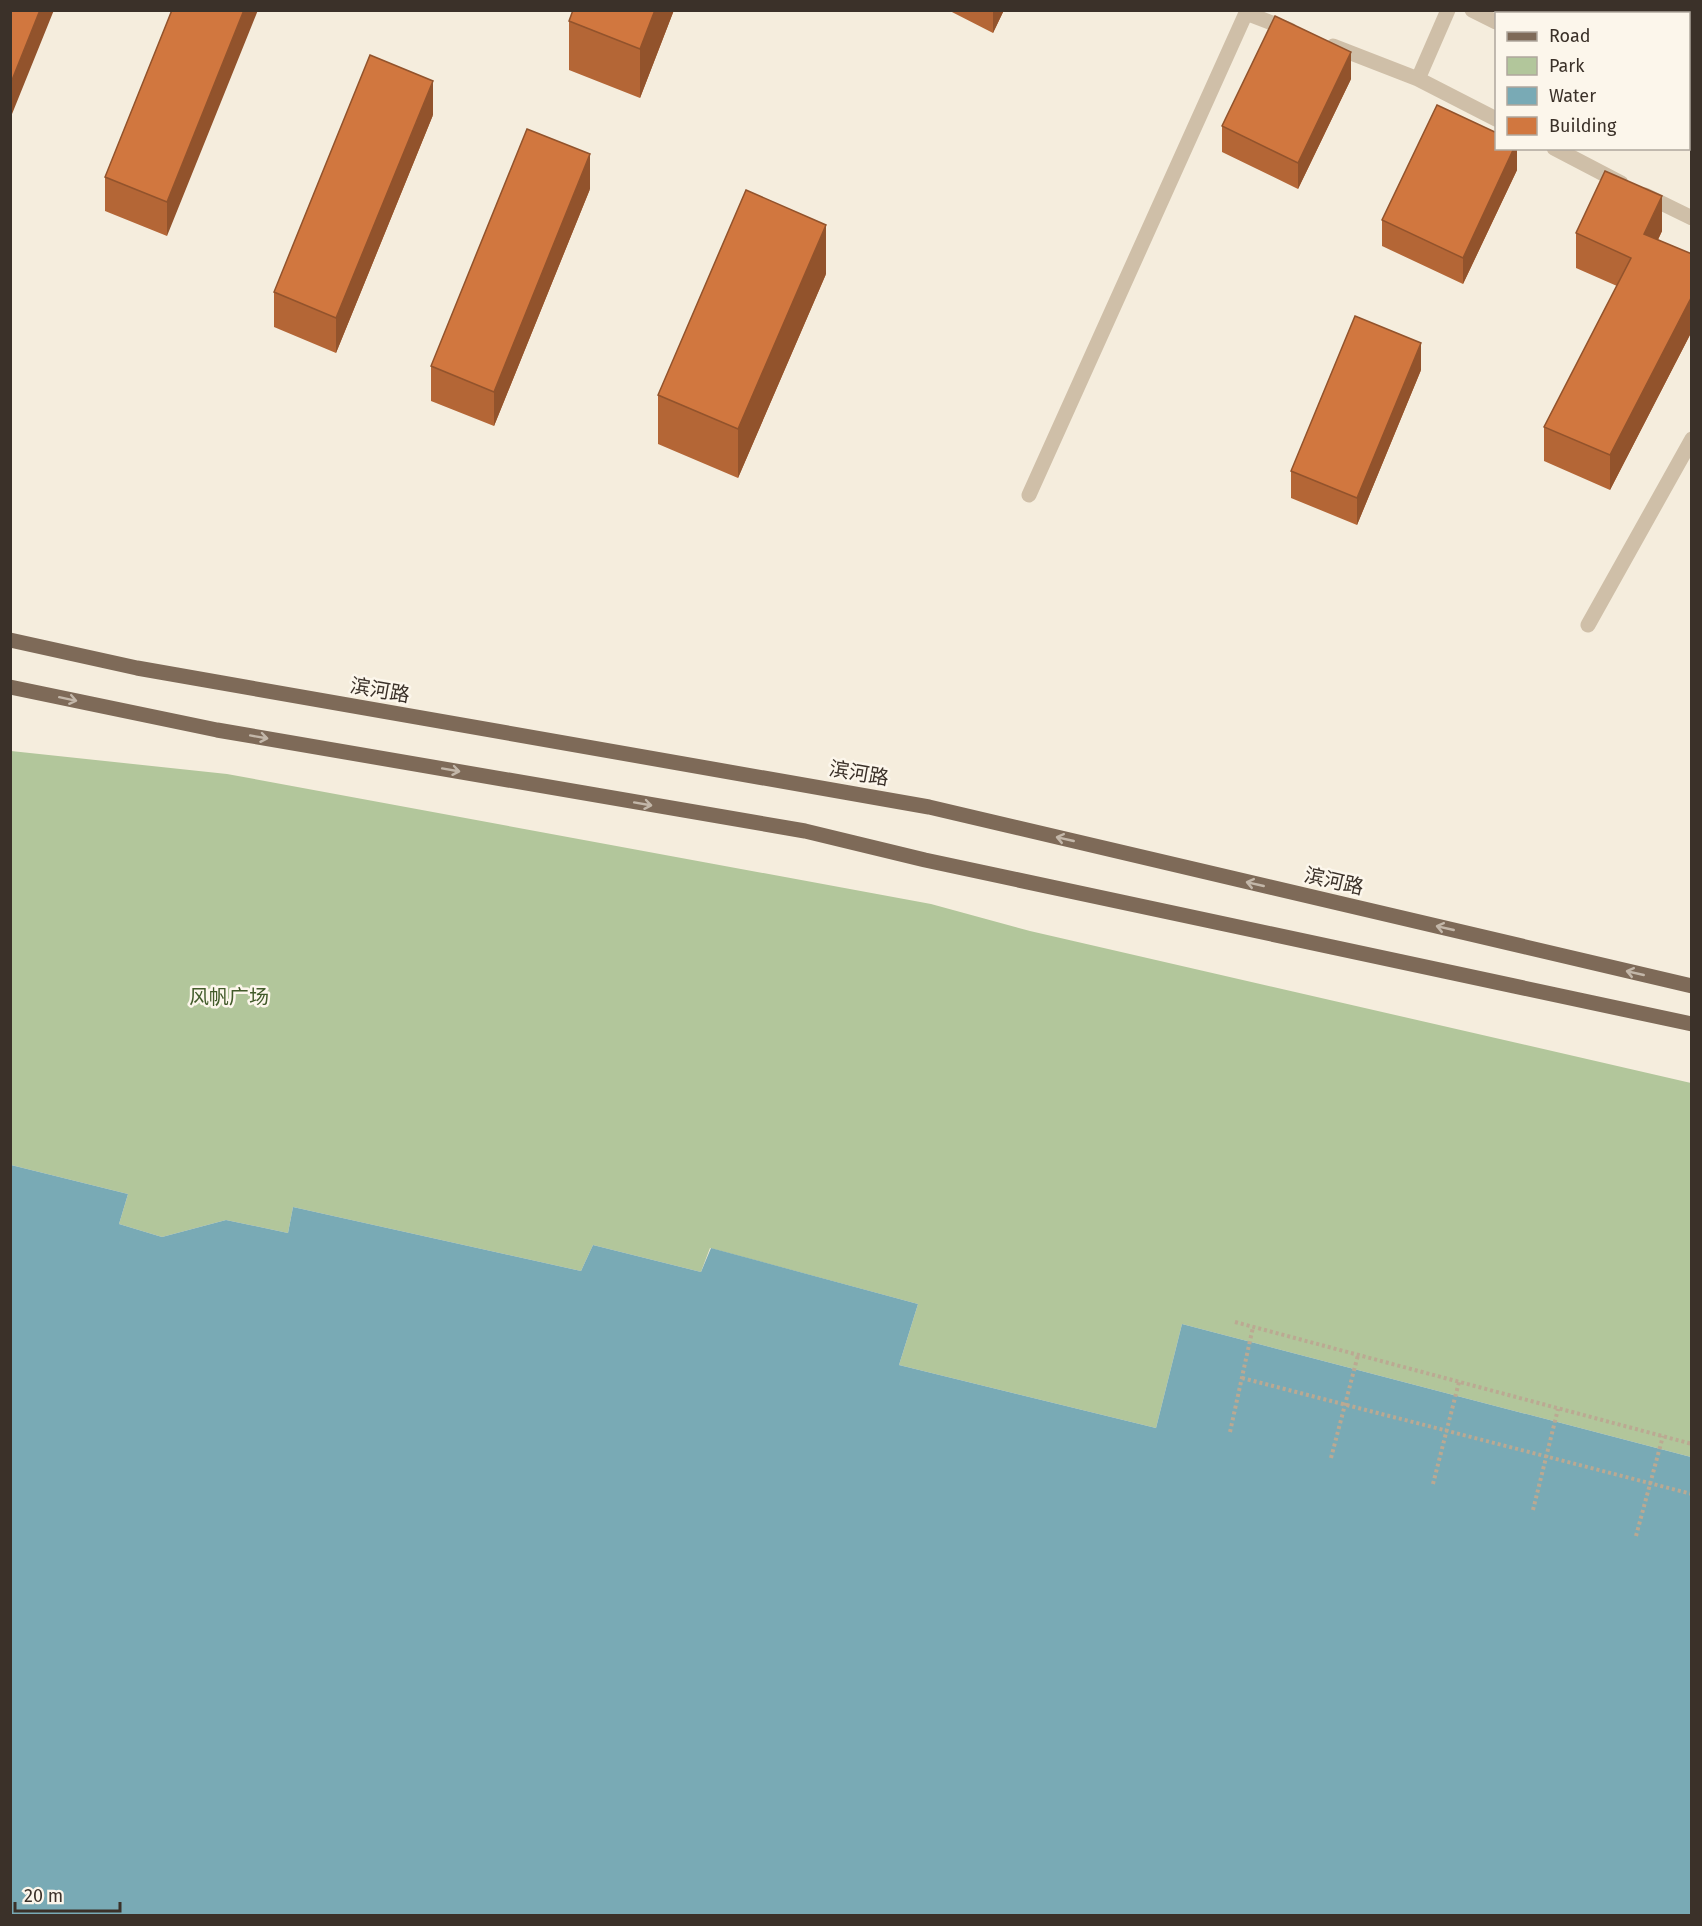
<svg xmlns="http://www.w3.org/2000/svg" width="1702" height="1926" font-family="'Fira Sans','Noto Sans SC',sans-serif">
<rect width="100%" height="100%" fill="#f5eddd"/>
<path fill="#b2c69b" d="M11,751L227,774L931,904L1030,931L1691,1083V1457L1182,1324L1156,1428L899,1365L918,1304L710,1248L701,1272L593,1245L581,1271L293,1207L288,1233L226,1220L162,1237L119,1224L128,1194L11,1165Z"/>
<path fill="#79aab5" d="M11,1165L128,1194L119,1224L162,1237L226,1220L288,1233L293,1207L581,1271L593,1245L701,1272L711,1248L918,1304L899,1365L1156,1428L1182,1324L1691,1457V1915H11Z"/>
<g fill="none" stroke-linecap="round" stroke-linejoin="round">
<path stroke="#bba992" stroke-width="4" stroke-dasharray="3 3" stroke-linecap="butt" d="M1235,1322L1692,1444
M1242,1378L1692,1494
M1230,1432L1253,1327
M1331,1458L1358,1355
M1433,1484L1459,1382
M1533,1510L1558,1409
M1636,1536L1663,1436"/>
<path stroke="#cfbfa8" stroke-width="15" d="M1472,10L1496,22
M1333,46L1418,79L1496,119
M1418,79L1448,10
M1688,112L1692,114
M1554,148L1621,183
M1645,195L1692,218
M1029,495L1246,13L1290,30
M1588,625L1692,439"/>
<path stroke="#7e6a58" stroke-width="15" d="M10,640L137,668L929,807L1692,986
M10,687L217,730L805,831L925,860L1692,1024"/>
</g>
<path fill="#b46636" d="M172,10L167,236L105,211V177Z
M674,10L640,98L569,70V21Z
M948,10H1004L993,33Z
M1351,79L1298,189L1222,152V126Z
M433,115L336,353L274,327V292Z
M1517,148V170L1463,284L1382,246V220Z
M590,189L494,426L431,401V366Z
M1662,231L1658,240L1692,254V331L1610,490L1544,461V427L1617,286L1576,268V233Z
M826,274L738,478L658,444V395Z
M1421,370L1357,525L1291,498V471Z"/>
<path fill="#92532c" d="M40,10H54L10,119V85Z
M244,10H258L167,236V202Z
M655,10H674L640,98V49Z
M993,10H1004L993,33Z
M1351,52V79L1298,189V163Z
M433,81V115L336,353V318Z
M1514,148H1517V170L1463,284V258Z
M590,154V189L494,426V392Z
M1662,196V231L1644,268V234Z
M826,225V274L738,478V429Z
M1692,296V331L1610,490V455Z
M1421,343V370L1357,525V498Z"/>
<path fill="#d1773f" stroke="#92532c" stroke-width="1.5" d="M10,10H40L10,85Z
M172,10H244L167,202L105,177Z
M573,10H655L640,49L569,21Z
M1275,16L1351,52L1298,163L1222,126Z
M370,55L433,81L336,318L274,292Z
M1437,105L1497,133V148H1514L1463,258L1382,220Z
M527,129L590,154L494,392L431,366Z
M1605,171L1662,196L1644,234L1692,254V296L1610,455L1544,427L1631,258L1576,233Z
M746,190L826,225L738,429L658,395Z
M1355,316L1421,343L1357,498L1291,471Z"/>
<defs><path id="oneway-shaft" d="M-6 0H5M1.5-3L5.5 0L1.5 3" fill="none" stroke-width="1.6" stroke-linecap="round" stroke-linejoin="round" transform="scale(1.5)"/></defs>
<g stroke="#c3b7a9">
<use href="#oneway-shaft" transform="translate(68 699) rotate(12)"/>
<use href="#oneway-shaft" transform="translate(259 737) rotate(10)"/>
<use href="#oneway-shaft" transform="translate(451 770) rotate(10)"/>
<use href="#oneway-shaft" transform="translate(643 804) rotate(10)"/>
<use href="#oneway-shaft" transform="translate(1065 839) rotate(-167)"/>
<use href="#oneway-shaft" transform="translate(1255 884) rotate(-167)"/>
<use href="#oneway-shaft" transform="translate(1445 928) rotate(-167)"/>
<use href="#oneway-shaft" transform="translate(1635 973) rotate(-167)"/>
</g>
<g text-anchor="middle" stroke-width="5" stroke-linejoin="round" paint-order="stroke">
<g font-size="20" fill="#3b3129" stroke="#fcf6eb">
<text transform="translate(380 690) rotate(10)" y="7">滨河路</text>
<text transform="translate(859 773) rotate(10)" y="7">滨河路</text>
<text transform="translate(1334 881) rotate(13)" y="7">滨河路</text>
</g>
<g font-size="20" fill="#425b2a" stroke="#fcf6eb">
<text x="229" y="1004">风帆广场</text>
</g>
</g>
<rect width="1702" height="1926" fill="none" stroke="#3b3129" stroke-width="24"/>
<rect x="1495" y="12" width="195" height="138" fill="#fcf6eb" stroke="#afa79d" stroke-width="1.5"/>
<rect x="1507" y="32" width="30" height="9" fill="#7e6a58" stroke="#afa79d" stroke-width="1.5"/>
<text x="1549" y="42" font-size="18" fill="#3b3129">Road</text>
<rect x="1507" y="57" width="30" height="18" fill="#b2c69b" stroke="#afa79d" stroke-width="1.5"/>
<text x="1549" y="72" font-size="18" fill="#3b3129">Park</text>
<rect x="1507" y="87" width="30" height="18" fill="#79aab5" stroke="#afa79d" stroke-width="1.5"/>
<text x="1549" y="102" font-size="18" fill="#3b3129">Water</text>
<rect x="1507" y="117" width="30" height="18" fill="#d1773f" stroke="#afa79d" stroke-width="1.5"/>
<text x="1549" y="132" font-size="18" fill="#3b3129">Building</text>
<path d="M15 1902v9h105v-9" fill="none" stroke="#3b3129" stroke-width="3"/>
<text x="24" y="1902" font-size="18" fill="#3b3129" stroke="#fcf6eb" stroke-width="4.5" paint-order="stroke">20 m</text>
</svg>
